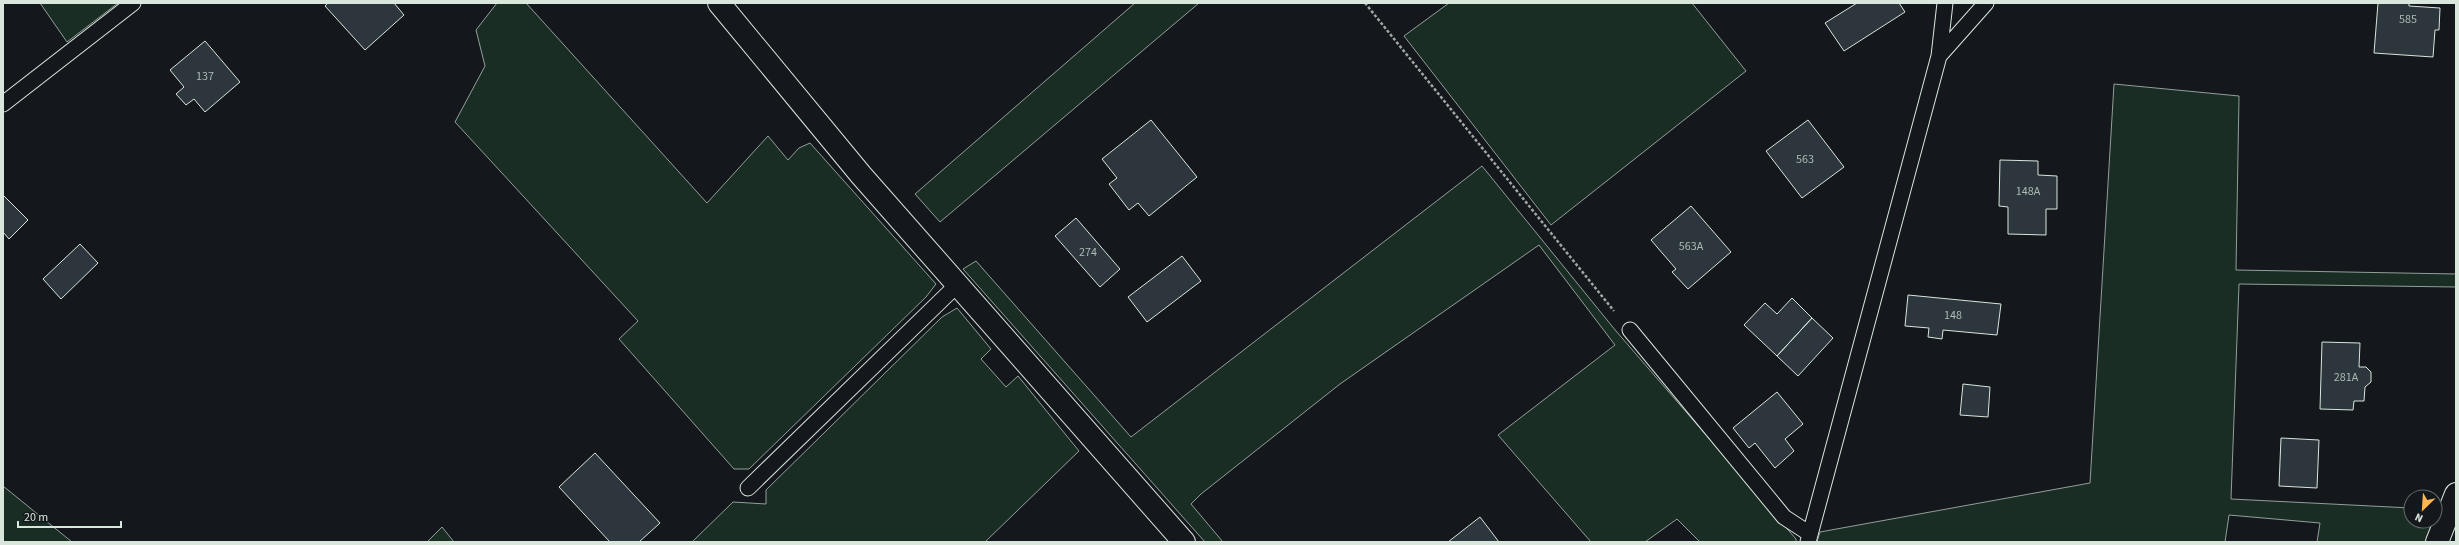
<svg xmlns="http://www.w3.org/2000/svg" width="2459" height="545" font-family="'Source Sans 3',sans-serif">
<rect width="100%" height="100%" fill="#14181c"/>
<path fill="#1a2d24" stroke="#939e99" d="M40,3H118L67,42Z
M497,3H526L707,203L768,136L788,160L799,148L810,143L936,284L926,297L749,469H734L619,339L638,321L455,122L485,66L476,30Z
M1135,3H1199L940,222L915,194Z
M1449,3H1692L1746,71L1551,225L1404,36Z
M2114,84L2239,96L2236,270L2456,274V287L2239,284L2231,499L2411,508V521H2434L2426,542H2317L2320,523L2229,515L2225,542H1817L1820,532L2090,483Z
M1482,166L1616,331L1796,539V542H1700L1677,519L1645,542H1591L1498,435L1615,345L1539,245L1340,384L1201,494L1191,504L1223,542H1205L963,269L976,261L1131,437Z
M957,308L991,349L981,359L1006,387L1018,376L1079,451L985,542H692L733,502L766,504V490L942,317Z
M3,486L72,542H3Z
M442,527L454,542H427Z"/>
<path fill="#2c363c" stroke="#d8e6dc" d="M328,3H394L404,15L365,50L325,6Z
M1857,3H1899L1905,12L1844,51L1825,23Z
M2378,3H2409V6L2440,8L2439,30H2435L2433,57L2374,53Z
M205,41L240,82L205,112L194,99L186,105L176,94L184,87L170,70Z
M1151,120L1197,177L1149,216L1138,203L1129,210L1109,184L1117,178L1102,159Z
M1808,120L1844,167L1802,198L1766,151Z
M2000,160L2038,161V175L2057,176V209H2046V235L2008,234V207L1999,206Z
M3,195L28,220L9,239L3,232Z
M1691,206L1731,252L1688,289L1672,272L1676,269L1651,240Z
M1076,218L1120,269L1100,287L1055,236Z
M80,244L98,263L61,299L43,279Z
M1182,256L1201,281L1147,322L1128,297Z
M1908,295L2001,304L1997,335L1943,330L1942,339L1928,337L1929,328L1905,326Z
M1792,298L1812,318L1777,356L1744,325L1765,303L1777,314Z
M1812,318L1833,338L1798,376L1777,356Z
M2322,342L2360,343L2359,367H2366L2371,372V382L2365,387L2364,401H2354L2353,410L2320,409Z
M1963,384L1990,387L1988,417L1960,415Z
M1777,392L1803,424L1785,439L1794,451L1775,468L1755,443L1749,448L1733,428Z
M2281,438L2319,440L2317,488L2279,486Z
M595,453L660,523L639,542H610L559,487Z
M1480,517L1499,542H1448Z"/>
<g fill="none" stroke-linecap="round" stroke-linejoin="round">
<defs>
<path id="service" d="M1939,56L1986,3
M3,104L133,3
M1630,330L1784,517L1810,534
M748,488L958,284
M1808,542L1939,56L1945,3"/>
<path id="minor" d="M2437,542L2456,494"/>
<path id="tertiary" d="M719,3L861,175L1184,542"/>
</defs>
<use href="#service" stroke="#d8e6dc" stroke-width="17"/>
<use href="#minor" stroke="#d8e6dc" stroke-width="24"/>
<use href="#tertiary" stroke="#d8e6dc" stroke-width="24"/>
<path stroke="#9da8a2" stroke-width="2.5" stroke-dasharray="3 2" stroke-linecap="butt" d="M1365,3L1614,311"/>
<use href="#service" stroke="#14181c" stroke-width="15"/>
<use href="#minor" stroke="#14181c" stroke-width="22"/>
<use href="#tertiary" stroke="#14181c" stroke-width="22"/>
</g>
<g text-anchor="middle" stroke-width="3" stroke-linejoin="round" paint-order="stroke">
<g font-size="12" fill="#adbab4">
<text x="2408" y="23">585</text>
<text x="205" y="80">137</text>
<text x="1805" y="163">563</text>
<text x="2028" y="195">148A</text>
<text x="1691" y="250">563A</text>
<text x="1088" y="256">274</text>
<text x="1953" y="319">148</text>
<text x="2346" y="381">281A</text>
</g>
</g>
<rect width="2459" height="545" fill="none" stroke="#d8e6dc" stroke-width="8"/>
<g transform="translate(2423 509) rotate(205)"><circle r="19" fill="#14181c" stroke="#626a69"/>
<path d="M0-3L7 15L0 10L-7 15Z" fill="#ffb74d"/>
<text y="-6" font-size="11" font-weight="bold" text-anchor="middle" fill="#d8e6dc">N</text>
</g>
<path d="M18 521v6h103v-6" fill="none" stroke="#d8e6dc" stroke-width="2"/>
<text x="24" y="521" font-size="12" fill="#d8e6dc" stroke="#14181c" stroke-width="3" paint-order="stroke">20 m</text>
</svg>
